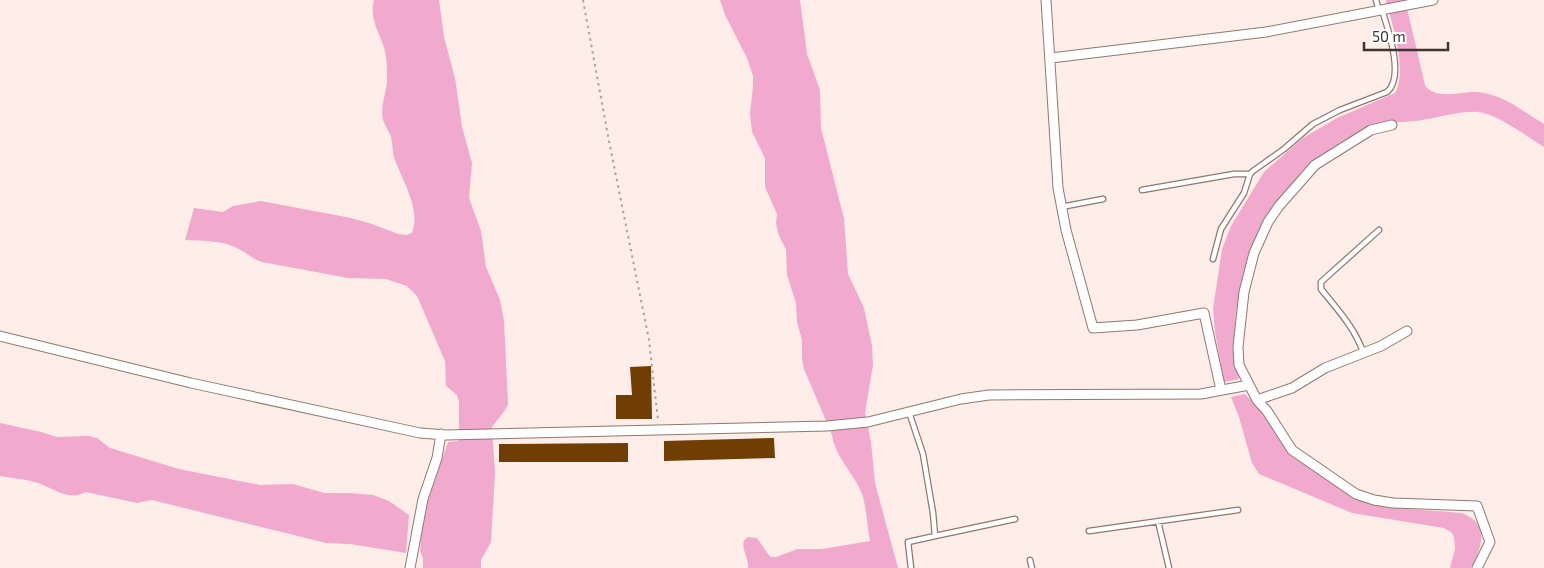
<svg xmlns="http://www.w3.org/2000/svg" width="1544" height="568" font-family="'Exo 2',sans-serif">
<rect width="100%" height="100%" fill="#feede8"/>
<path fill="#f1a9cd" d="M374,0H439L444,37L455,78L462,127L472,163L469,198L481,231L486,267L500,300L504,321L508,404L505,410L492,427L495,473L491,542L481,560V568H423V558L420,551L423,515L448,442L459,441V402L457,395L446,386L445,361L417,296L407,286L386,279L348,278L262,262C252,259 246,252 237,248C222,240 202,241 185,240L194,208L223,212L233,206L261,201L351,218L372,224L398,234L406,235L412,233C421,209 403,182 395,160C392,153 393,145 391,137C389,131 385,126 383,120C380,107 386,94 387,82C387,72 387,61 385,51C380,32 369,21 374,0Z
M720,0H800L807,54L820,90L821,128L844,219L848,274L864,308L872,346L873,365L865,413L871,442L875,483L898,568H748C749,558 741,549 744,540L748,537L757,538L768,554L771,557H776L798,549H822L870,541C867,526 867,509 862,494C854,473 835,457 832,435L804,369L802,359V340L797,322L796,303L787,275L786,250L778,233L776,223L777,214L765,187V158L752,132L750,113L753,86V76L747,58L725,15Z
M1386,0H1405L1425,85C1435,101 1462,91 1477,92C1503,94 1522,111 1544,124V147C1528,137 1497,114 1479,112C1460,110 1441,117 1422,120C1405,123 1388,121 1372,126L1285,194L1241,288L1236,311L1234,356L1239,379L1224,382L1215,332L1213,309L1222,249L1231,226L1264,172L1303,138L1337,118L1395,93C1408,70 1392,25 1386,0Z
M1245,394L1257,406L1293,457L1356,498C1381,510 1432,510 1461,513C1491,523 1482,547 1471,568H1450L1455,549L1454,537L1452,533L1444,528L1352,513L1259,474L1252,463L1239,417L1231,397Z
M0,423L41,432L57,437L89,436L97,438L110,448L179,469L260,485L293,484L324,493H349L373,495L389,501L409,515L406,553L350,544L326,543L152,500L137,503L86,492C67,502 53,487 35,482C24,479 11,478 0,476Z"/>
<path fill="#703d03" d="M651,366L652,419H616V395H632L630,367Z
M774,438L775,458L664,461V441Z
M628,443V462H499V444Z"/>
<g fill="none" stroke-linecap="round" stroke-linejoin="round">
<defs>
<path id="service" d="M1376,0L1379,11
M1142,190L1234,174H1250
M1061,207L1103,199
M1213,259L1221,229L1244,193L1250,174L1253,171L1284,149L1313,124L1340,110L1387,92C1405,77 1388,29 1382,10
M1363,352C1355,328 1337,309 1321,289V282L1379,230
M909,412L923,454L933,513L935,536L908,542L911,568
M1158,521L1169,568
M1089,531L1238,510
M935,536L1015,519
M1030,560L1032,568"/>
<path id="minor" d="M1046,0L1058,188L1066,230L1093,328L1137,325L1204,313L1221,390
M1051,58L1266,32L1433,0
M1392,125L1371,130L1315,165L1279,206L1268,222L1254,253L1244,292L1238,347L1239,365L1257,400L1267,411L1292,450L1356,494L1374,500L1393,503L1477,506L1490,542L1477,568
M0,336L191,383L420,433L446,435L827,426L868,422L961,399L989,395L1201,394L1249,385
M1257,400L1292,388L1325,368L1381,346L1407,331
M410,568L423,499L437,458L441,434"/>
</defs>
<use href="#service" stroke="#907870" stroke-width="7"/>
<use href="#minor" stroke="#907870" stroke-width="11"/>
<path stroke="#afa09c" stroke-width="2" stroke-dasharray="2.5 4" stroke-linecap="butt" d="M583,0L608,136L649,340L658,420"/>
<use href="#service" stroke="#fff" stroke-width="4.5"/>
<use href="#minor" stroke="#fff" stroke-width="9"/>
</g>
<path d="M1364 42v8h84v-8" fill="none" stroke="#3f3431" stroke-width="2.5"/>
<text x="1372" y="42" font-size="15" fill="#3f3431" stroke="#ffffff" stroke-width="4" paint-order="stroke">50 m</text>
</svg>
